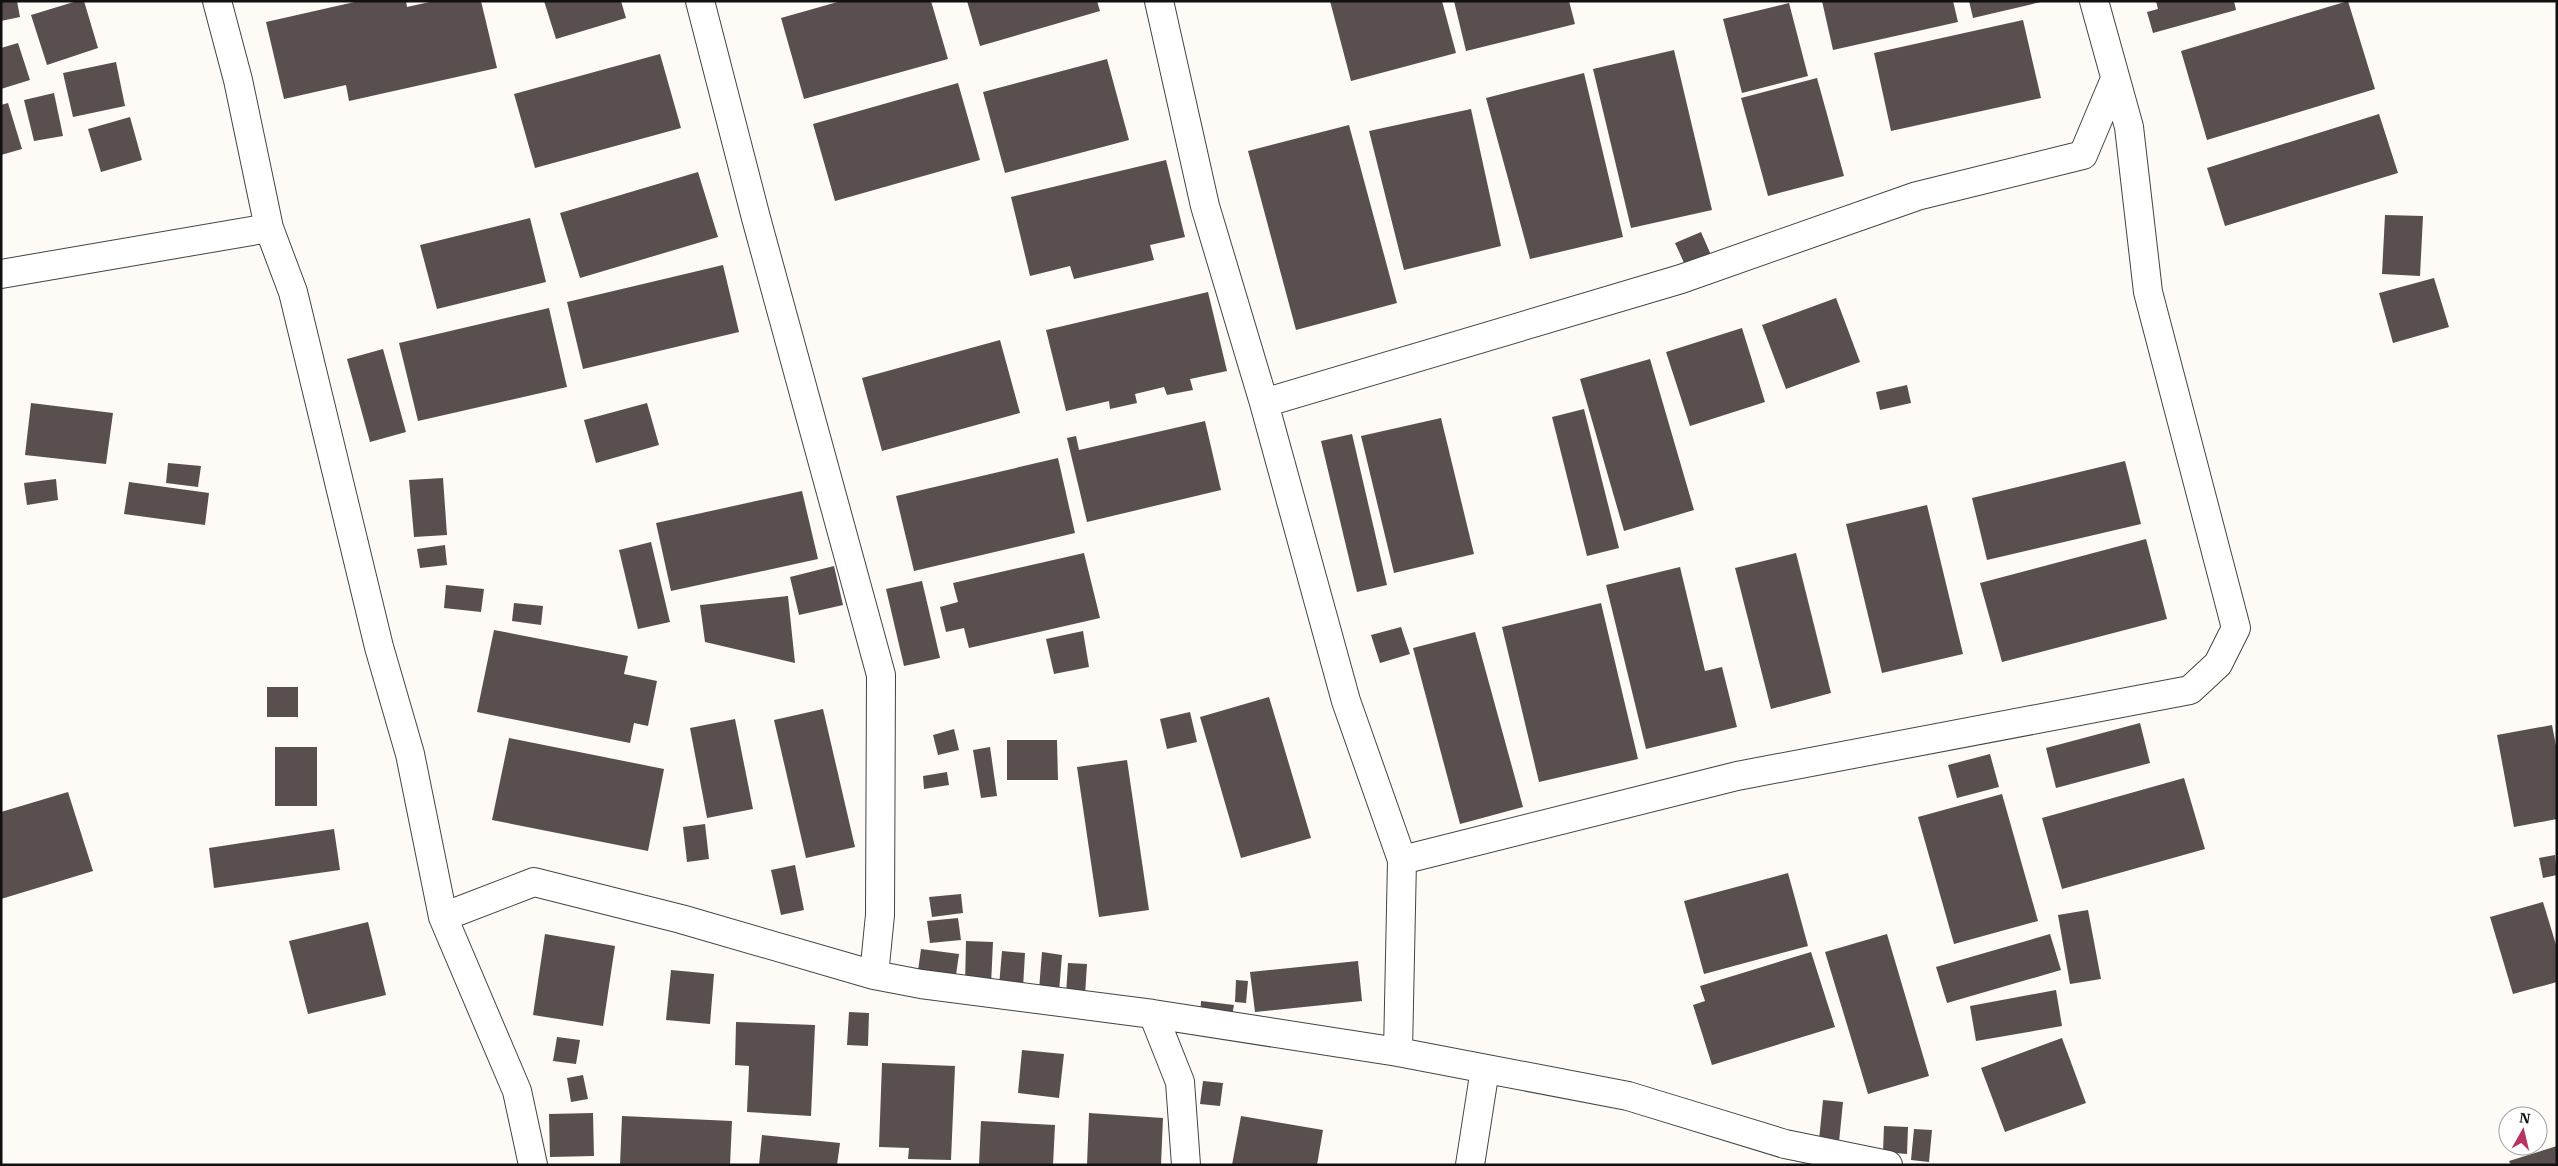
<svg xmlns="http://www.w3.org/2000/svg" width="2558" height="1166" font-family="'IBM Plex Serif',serif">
<rect width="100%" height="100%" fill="#fefaf6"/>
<path fill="#594f4e" d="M1,1H17L20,17L1,21Z
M77,1H84L98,48L47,65L31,15Z
M359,1H406L407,7L434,1H481L497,68L349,101L346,85L284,99L266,22Z
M544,1H621L626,18L556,39Z
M841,1H931L948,59L804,99L781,18Z
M967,1H1097L1100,11L980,46Z
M1330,1H1442L1456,53L1351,81Z
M1454,1H1569L1575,24L1466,51Z
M1822,1H1953L1958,22L1833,50Z
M1969,1H2041V2L1973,18Z
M2156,1H2234L2236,10L2153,33L2147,12L2158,9Z
M2348,1L2375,89L2207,140L2181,51Z
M1789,3L1808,76L1742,93L1723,19Z
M2023,20L2041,98L1891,131L1874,53Z
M18,43L30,80L1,89V48Z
M1674,50L1712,210L1631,228L1593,69Z
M660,54L681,128L535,168L514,94Z
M1107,59L1129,140L1005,173L983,92Z
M116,62L125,106L73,117L63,73Z
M1584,73L1623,237L1530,259L1486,98Z
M1817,78L1844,176L1768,196L1741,98Z
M958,83L980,160L835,201L813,124Z
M54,93L63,136L34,141L24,100Z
M8,103L22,149L1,155V105Z
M1471,109L1501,246L1404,270L1369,131Z
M2379,114L2398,173L2225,226L2207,168Z
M130,117L142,160L101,172L88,129Z
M1349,125L1397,303L1296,330L1248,151Z
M1166,160L1185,237L1150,245L1154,260L1074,279L1070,266L1030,276L1011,197Z
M698,172L718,237L580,278L560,213Z
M2385,215L2423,216L2420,276L2382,274Z
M530,218L546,282L437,309L420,245Z
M1701,232L1711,255L1685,265L1675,243Z
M723,265L739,332L583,369L567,302Z
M2434,278L2449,327L2393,343L2379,293Z
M1208,292L1227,371L1190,379L1193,390L1167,395L1164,387L1135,394L1137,403L1110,409L1109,401L1066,411L1046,330Z
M1836,298L1860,362L1786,389L1762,325Z
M549,308L567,387L418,421L399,343Z
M1742,328L1765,402L1690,426L1666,352Z
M1000,340L1020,413L882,451L862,378Z
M383,349L406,432L370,442L347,359Z
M1650,359L1694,510L1624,531L1580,379Z
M1907,385L1911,403L1880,410L1876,392Z
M31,403L113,413L106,464L25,455Z
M647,403L659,445L596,463L584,420Z
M1584,409L1619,548L1587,556L1552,417Z
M1441,418L1474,554L1394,573L1361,436Z
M1205,421L1221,490L1087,522L1067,438L1076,436L1079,450Z
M1352,434L1387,585L1357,592L1321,441Z
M1058,458L1075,533L914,571L896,496Z
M2125,461L2141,524L1987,560L1972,498Z
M168,463L201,466L198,487L166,483Z
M443,478L447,535L414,537L409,480Z
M56,479L58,500L27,505L24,483Z
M129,482L209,493L205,525L124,514Z
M802,491L818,559L671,591L656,523Z
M1927,505L1963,654L1882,673L1846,524Z
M2146,539L2167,619L2002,662L1980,583Z
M651,542L670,622L638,629L619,550Z
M445,545L447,565L420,568L417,549Z
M1084,553L1100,618L969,648L964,628L946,632L940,607L958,602L953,583Z
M1796,553L1831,693L1771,709L1735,568Z
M834,566L843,605L799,615L790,577Z
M1680,567L1705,671L1722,667L1737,727L1646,749L1606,585Z
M922,581L940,658L904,666L886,589Z
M446,585L484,589L481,612L444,608Z
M788,596L795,663L705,642L700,605Z
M514,603L543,606L541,625L512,621Z
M1601,603L1638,759L1539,782L1502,627Z
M1401,627L1410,654L1380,663L1371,635Z
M494,630L628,656L624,674L657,681L648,726L634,723L630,743L477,712Z
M1083,631L1089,667L1054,674L1046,639Z
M1475,632L1523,807L1460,824L1413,648Z
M267,687H298V717H267Z
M1269,697L1311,838L1241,858L1200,717Z
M823,709L855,847L806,858L774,720Z
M1190,712L1197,742L1167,749L1160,719Z
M735,719L753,809L707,818L690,728Z
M2140,723L2150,763L2056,788L2046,748Z
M2552,725L2557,751V819L2514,827L2497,735Z
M954,729L959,750L938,755L933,735Z
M509,738L664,769L648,851L492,820Z
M1007,740H1057L1058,780H1007Z
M275,747H317V806H275Z
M990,747L997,796L981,798L973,750Z
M1990,754L1999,787L1957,798L1948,765Z
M1127,760L1149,910L1099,917L1077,767Z
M947,772L949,785L924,789L923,776Z
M2184,778L2205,849L2062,889L2042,818Z
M68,792L93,871L1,899V812Z
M2002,794L2038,921L1954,944L1918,817Z
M705,824L709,859L687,862L683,827Z
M334,829L340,870L214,888L209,848Z
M2555,855L2557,875L2543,878L2539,858Z
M795,865L804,910L781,915L771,870Z
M1788,873L1808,946L1704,974L1684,901Z
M961,894L963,913L932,917L929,897Z
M2543,902L2557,948V982L2513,994L2490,917Z
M2088,910L2101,979L2070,984L2058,915Z
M958,918L961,940L930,943L927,921Z
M368,922L386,995L308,1014L289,941Z
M545,934L615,946L603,1026L533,1015Z
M1887,934L1929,1076L1868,1094L1825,952Z
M2050,934L2061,970L1947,1003L1936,967Z
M966,941L993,942L991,985H965Z
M921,949L959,954L956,975L918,971Z
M1002,951L1025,953L1023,988L999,986Z
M1042,952L1062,955L1059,992L1039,990Z
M1811,952L1835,1027L1712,1065L1693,1005L1705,1001L1700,986Z
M1358,961L1362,1001L1255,1012L1250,972Z
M1068,963L1087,964L1085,995L1066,994Z
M671,970L714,974L710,1024L666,1020Z
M1236,980L1248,981L1246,1003L1235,1002Z
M2056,990L2062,1026L1976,1041L1970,1006Z
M1201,1001L1234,1005L1231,1021L1200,1018Z
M849,1012L869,1013L868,1046L847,1045Z
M736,1022L815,1025L811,1116L747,1112L749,1066L735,1065Z
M557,1037L580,1040L576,1064L553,1061Z
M2062,1038L2086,1103L2005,1132L1981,1068Z
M1022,1050L1064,1054L1059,1098L1018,1093Z
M882,1063L955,1066L951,1160L908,1159L909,1148L879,1147Z
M583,1075L588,1099L571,1102L567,1078Z
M1203,1081L1223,1083L1220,1106L1200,1104Z
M1823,1100L1843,1102L1839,1142L1819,1140Z
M593,1113L594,1156L550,1157L549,1114Z
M1089,1113L1163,1118L1161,1165H1087Z
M622,1116L732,1121L730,1165H620Z
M1241,1116L1323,1130L1317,1165H1232Z
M981,1121L1055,1125L1053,1165H979Z
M1884,1126L1908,1127L1907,1154L1883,1152Z
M1914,1129L1932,1130L1929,1162L1911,1160Z
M762,1135L840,1143L837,1165H759Z
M2557,1146V1165H2511L2509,1161Z"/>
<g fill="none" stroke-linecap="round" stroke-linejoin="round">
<defs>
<path id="minor" d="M217,1L238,80L269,228L293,292L379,647L410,754L443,917L517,1091L533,1165
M700,1L756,218L881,675L880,915L874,975
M1159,1L1205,206L1264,403L1346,701L1402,860L1398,1052
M1,274L269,228
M1264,403L1681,279L1917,196L2083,155L2115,79
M1402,860L1737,776L2190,690L2218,664L2236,628L2148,292L2129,127L2094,1
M443,917L534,882L681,919L874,975L921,984L1153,1014L1398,1052L1628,1096L1785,1144L1888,1165
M1153,1014L1180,1082L1186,1165
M1470,1165L1485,1069"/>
</defs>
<use href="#minor" stroke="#444" stroke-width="30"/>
<use href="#minor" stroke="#fff" stroke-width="28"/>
</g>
<rect width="2558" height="1166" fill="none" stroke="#111111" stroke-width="5"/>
<g transform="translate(2523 1131) rotate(8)"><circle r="24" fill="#ffffff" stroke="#a0a0a0"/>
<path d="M0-4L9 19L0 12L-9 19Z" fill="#b73362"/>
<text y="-8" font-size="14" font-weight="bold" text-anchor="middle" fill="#111111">N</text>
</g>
</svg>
